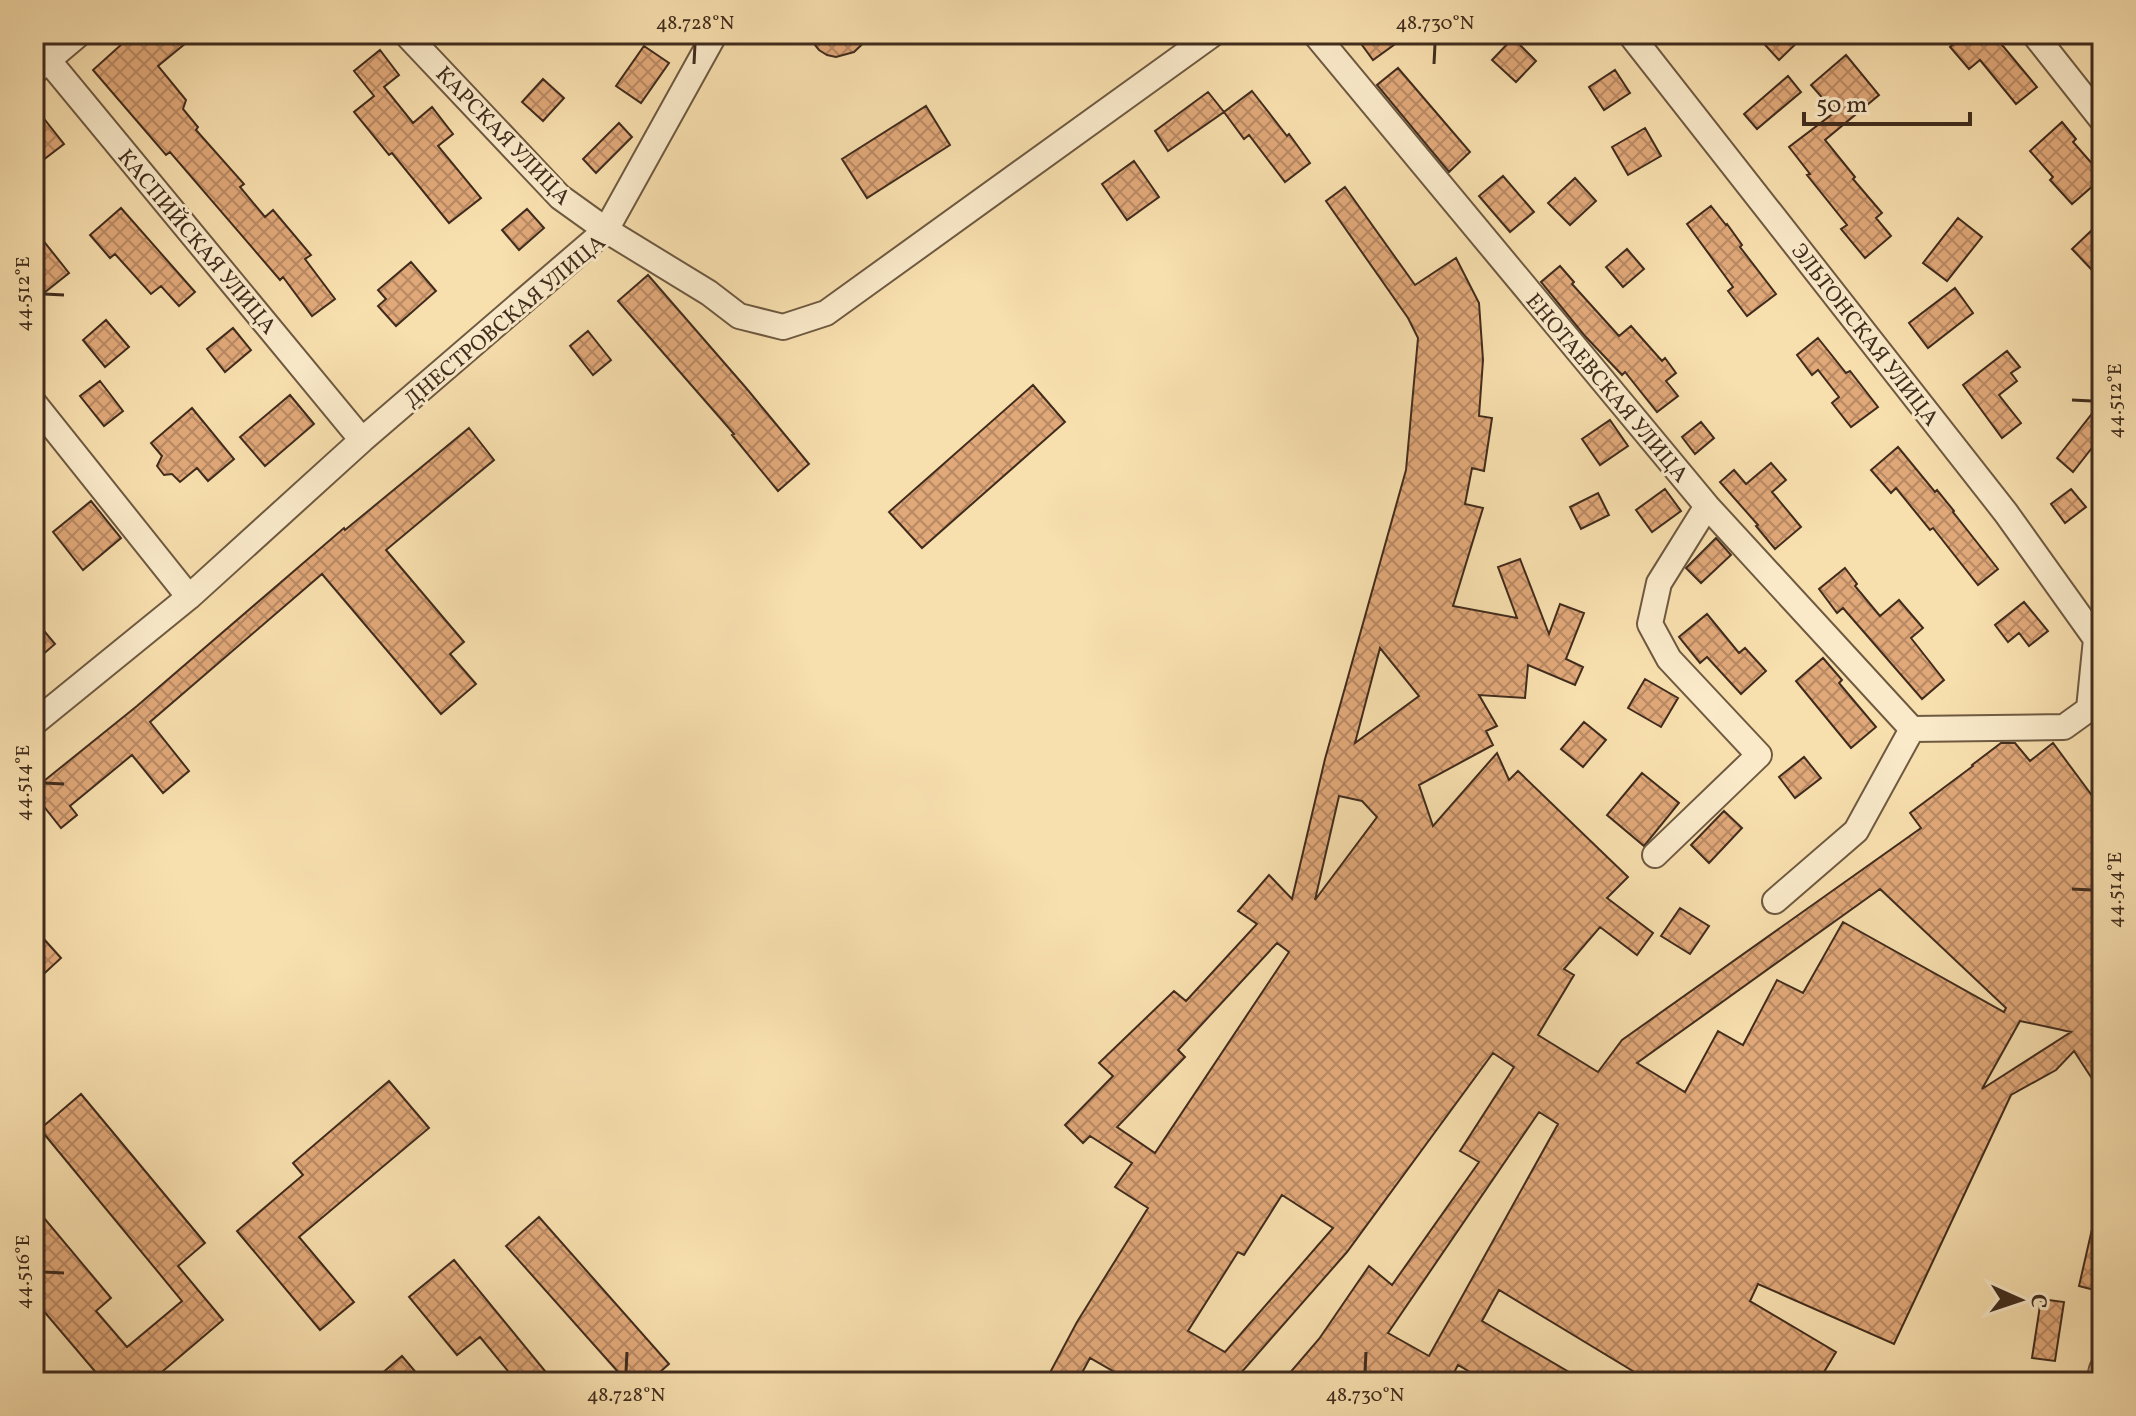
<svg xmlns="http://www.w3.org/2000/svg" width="2136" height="1416" font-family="Vollkorn,serif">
<defs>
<pattern id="building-cross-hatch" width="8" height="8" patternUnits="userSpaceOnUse" patternTransform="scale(2)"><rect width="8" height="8" fill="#e1a879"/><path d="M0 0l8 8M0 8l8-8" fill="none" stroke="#b88963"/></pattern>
</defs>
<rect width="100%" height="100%" fill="#f8dfae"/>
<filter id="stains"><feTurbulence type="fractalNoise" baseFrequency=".0025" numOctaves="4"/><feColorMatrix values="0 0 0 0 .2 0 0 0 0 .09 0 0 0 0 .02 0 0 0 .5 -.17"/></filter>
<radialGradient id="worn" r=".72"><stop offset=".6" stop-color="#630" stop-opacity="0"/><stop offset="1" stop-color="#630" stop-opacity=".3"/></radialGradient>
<path fill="url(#building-cross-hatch)" stroke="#402c1d" stroke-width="2" fill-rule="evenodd" d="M133,34H197L158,66L186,100L183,109L198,127L196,130L244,184L240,187L265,217L273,210L311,255L305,259L335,299L312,316L283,277L280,280L170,152L166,155L93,70Z
M806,34H873L854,52L836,57L827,55L819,50Z
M1354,34H1409L1373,60Z
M1755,34H1806L1779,60Z
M1966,34H1993L2037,87L2016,104L1980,60L1969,69L1950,47Z
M1513,38L1536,61L1516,82L1492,60Z
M644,46L669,63L641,103L616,86Z
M380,50L399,75L384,87L413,123L432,107L453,134L438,146L481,198L449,223L392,153L389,155L354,112L374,96L354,71Z
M1846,55L1879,95L1825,140L1855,177L1853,179L1882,213L1876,218L1891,236L1865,258L1841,229L1847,225L1807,175L1810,174L1789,147L1835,112L1811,85Z
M1398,68L1470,152L1449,172L1377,85Z
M1615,70L1630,93L1604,110L1589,87Z
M1788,76L1801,92L1757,129L1744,114Z
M543,79L564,98L543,121L522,102Z
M1252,91L1287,136L1289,134L1310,163L1285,182L1249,135L1244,139L1224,112Z
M1208,92L1224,112L1168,151L1155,131Z
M34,106L64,144L34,167Z
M926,106L950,145L867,198L842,159Z
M2062,122L2076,139L2073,142L2102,175V178L2072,204L2050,180L2053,177L2030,151Z
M619,123L632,137L596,173L583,159Z
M1645,128L1661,156L1628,175L1612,147Z
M1134,161L1159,197L1127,220L1102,184Z
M1503,176L1534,212L1510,232L1479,196Z
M1575,178L1596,201L1570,225L1548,203Z
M1345,187L1415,285L1456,258L1479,303L1483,360L1479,416L1492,418L1484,471L1472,468L1465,504L1483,508L1453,606L1517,618L1498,567L1520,559L1549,634L1560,604L1584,613L1566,659L1583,667L1575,685L1528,665L1525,698L1479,695L1497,726L1486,731L1493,745L1419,785L1433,826L1497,753L1509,780L1518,771L1628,877L1607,898L1653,933L1637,955L1600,927L1564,969L1574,975L1538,1035L1598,1072L1622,1040L1921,828L1910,813L1973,766L1972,765L2001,743H2015L2030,761L2053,743L2102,809V1094L2074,1051L2056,1070L2011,1095L1894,1344L1758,1284L1750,1301L1836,1352L1818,1382H1651L1499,1290L1482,1321L1586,1382H1487L1458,1365L1449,1382H1282L1319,1339L1369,1266L1392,1285L1479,1162L1460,1151L1514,1067L1493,1053L1347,1252L1233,1382H1150L1136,1374L1132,1382L1090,1358L1077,1382H1045L1077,1322L1148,1208L1115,1187L1132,1163L1090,1136L1083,1143L1065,1125L1113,1076L1099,1063L1174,991L1186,1001L1257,924L1238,911L1269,875L1292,899L1325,759L1406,470L1418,338L1408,318L1326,201ZM1380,648L1419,696L1355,743ZM1339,796L1362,801L1377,817L1315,900ZM1880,889L2006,1008L2004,1012L1843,922L1803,993L1777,980L1743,1045L1718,1031L1685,1092L1637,1063ZM1277,943L1289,952L1155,1153L1117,1127L1185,1057L1178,1050ZM2020,1021L2071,1032L1982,1089ZM1539,1112L1558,1124L1429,1356L1388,1333ZM1282,1195L1333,1228L1225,1352L1188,1331L1238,1252L1244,1255Z
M1711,206L1726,225L1727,224L1742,245L1740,247L1776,294L1747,316L1728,291L1733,287L1687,224Z
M121,208L195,292L179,306L161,286L151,294L115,254L110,258L90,235Z
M527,209L544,228L519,250L502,230Z
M1958,218L1982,237L1947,281L1923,263Z
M34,229L69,273L34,301Z
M2091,231L2102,242V259L2091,269L2072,249Z
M1627,249L1644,269L1623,287L1606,267Z
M411,262L436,291L396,326L378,306L386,299L378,290Z
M1560,266L1574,282L1572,284L1619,336L1631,326L1662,361L1665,358L1676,373L1666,381L1678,396L1657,412L1625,372L1622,375L1584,335L1541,282Z
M648,275L747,389L809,464L778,491L732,435L734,434L618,301Z
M1955,288L1973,313L1928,348L1909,323Z
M106,320L129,347L105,367L83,340Z
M233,328L251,350L225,372L207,349Z
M588,331L611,360L593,375L570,346Z
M1818,338L1846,373L1850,371L1878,407L1851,427L1832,403L1839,397L1818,370L1812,375L1797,355Z
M2007,351L2020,367L2011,373L2017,381L1999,395L2021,423L2002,438L1963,385Z
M100,381L123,411L104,426L80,396Z
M1033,385L1065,422L922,548L889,512Z
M290,395L314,424L265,466L240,437Z
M2102,401V435L2073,472L2057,458Z
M192,408L234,459L208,481L197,468L180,482L172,474L164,475L157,466L162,456L151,443Z
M1610,420L1628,446L1600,465L1582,439Z
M1701,422L1714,438L1695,454L1682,437Z
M469,428L494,460L386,550L464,642L450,654L476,684L441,714L322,574L150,722L189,771L163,793L132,755L70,806L77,815L61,828L34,794V789L137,706L344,528L345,530Z
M1898,447L1935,492L1937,490L1954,511L1953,512L1998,569L1978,585L1933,528L1930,530L1896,488L1891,493L1871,470Z
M1771,463L1786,480L1772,492L1801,527L1775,549L1756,526L1758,525L1720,482L1734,470L1746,484Z
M1665,489L1681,511L1652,532L1636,510Z
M2071,489L2086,507L2065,523L2051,504Z
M1598,493L1609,515L1581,529L1570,507Z
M91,501L121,538L83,570L53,532Z
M1716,538L1731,555L1701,583L1686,568Z
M1845,568L1857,584L1855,586L1880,616L1899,600L1923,628L1911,638L1944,680L1922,699L1843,608L1837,613L1819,589Z
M2024,602L2048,631L2029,646L2019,633L2008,642L1995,625Z
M1707,614L1739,653L1745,648L1766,671L1741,694L1707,657L1700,663L1679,637Z
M34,619L55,644L34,662Z
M1823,658L1842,680L1839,683L1876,727L1851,748L1796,681Z
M1645,679L1678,698L1661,727L1628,708Z
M1584,722L1606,740L1583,767L1561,749Z
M1804,757L1821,778L1795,798L1779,777Z
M1642,773L1679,803L1644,846L1607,815Z
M1724,811L1742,828L1709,863L1691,845Z
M1680,908L1709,926L1690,954L1661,936Z
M34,928L61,958L34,983Z
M389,1081L429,1128L299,1237L354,1302L320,1330L237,1231L303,1175L293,1163Z
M81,1094L205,1243L178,1266L223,1320L150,1382H104L36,1302L43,1296L34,1286V1206L111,1298L96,1311L127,1347L182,1301L40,1129Z
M2095,1216L2102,1217V1292L2079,1286Z
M539,1217L669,1364L649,1382H627L506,1246Z
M454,1260L554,1382H517L480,1337L457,1355L409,1297Z
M2041,1299L2064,1302L2055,1361L2032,1358Z
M402,1356L424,1382H372Z"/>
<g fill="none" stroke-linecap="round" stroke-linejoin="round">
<defs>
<path id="minor" d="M406,34L560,197L606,230L712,39L707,34
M1315,34L1707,506L1912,729
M1630,34L2006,513L2096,639
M2034,34L2102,120
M34,43L362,440
M34,72L79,34
M34,403L189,597
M34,723L189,597L362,440L606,230L709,293L739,316L783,327L826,313L1213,34
M1912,729L2064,727L2089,709L2096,639L2102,634
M1655,855L1759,755L1669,659L1650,624L1659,583L1707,506
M1775,901L1856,831L1912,729
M2099,1382L2102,1369"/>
</defs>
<use href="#minor" stroke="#6e5941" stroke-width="28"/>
<use href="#minor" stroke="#faeaca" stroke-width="24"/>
</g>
<path fill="none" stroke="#402c1d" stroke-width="3" d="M694,64L695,44M1434,64L1435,44M44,294L64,295M2072,400L2092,401M44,783L64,784M2072,889L2092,890M44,1272L64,1273M626,1372L627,1352M1365,1372L1366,1352"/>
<g text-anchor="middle" stroke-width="6" stroke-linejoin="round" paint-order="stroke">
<g font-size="22" fill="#402c1d" stroke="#faeaca">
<text transform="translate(504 135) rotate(46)" y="8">КАРСКАЯ УЛИЦА</text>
<text transform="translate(198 241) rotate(50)" y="8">КАСПИЙСКАЯ УЛИЦА</text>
<text transform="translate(504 320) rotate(-40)" y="8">ДНЕСТРОВСКАЯ УЛИЦА</text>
<text transform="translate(1866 334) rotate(52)" y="8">ЭЛЬТОНСКАЯ УЛИЦА</text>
<text transform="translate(1608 387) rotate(50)" y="8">ЕНОТАЕВСКАЯ УЛИЦА</text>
</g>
</g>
<rect width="2136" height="1416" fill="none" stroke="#f8dfae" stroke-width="88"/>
<g transform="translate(2020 1300) rotate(93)" stroke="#faeaca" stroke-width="6" paint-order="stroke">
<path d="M0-6L14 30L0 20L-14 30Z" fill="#402c1d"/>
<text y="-12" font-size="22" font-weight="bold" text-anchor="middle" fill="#402c1d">С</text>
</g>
<path d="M1804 112v12h166v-12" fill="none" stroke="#402c1d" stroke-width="4"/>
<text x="1816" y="112" font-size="24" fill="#402c1d" stroke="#faeaca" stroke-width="6" paint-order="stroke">50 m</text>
<rect x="44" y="44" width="2048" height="1328" fill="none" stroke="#402c1d" stroke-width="3"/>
<g font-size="20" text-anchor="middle" fill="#402c1d">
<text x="695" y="29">48.728°N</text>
<text x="1435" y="29">48.730°N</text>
<text transform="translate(22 294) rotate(-90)" y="7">44.512°E</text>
<text transform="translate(2114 401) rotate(-90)" y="7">44.512°E</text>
<text transform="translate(22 783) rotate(-90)" y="7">44.514°E</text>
<text transform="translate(2114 890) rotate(-90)" y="7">44.514°E</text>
<text transform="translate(22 1272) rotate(-90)" y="7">44.516°E</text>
<text x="626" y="1401">48.728°N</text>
<text x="1365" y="1401">48.730°N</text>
</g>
<rect width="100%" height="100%" filter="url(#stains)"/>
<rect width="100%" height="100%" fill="url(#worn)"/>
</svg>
